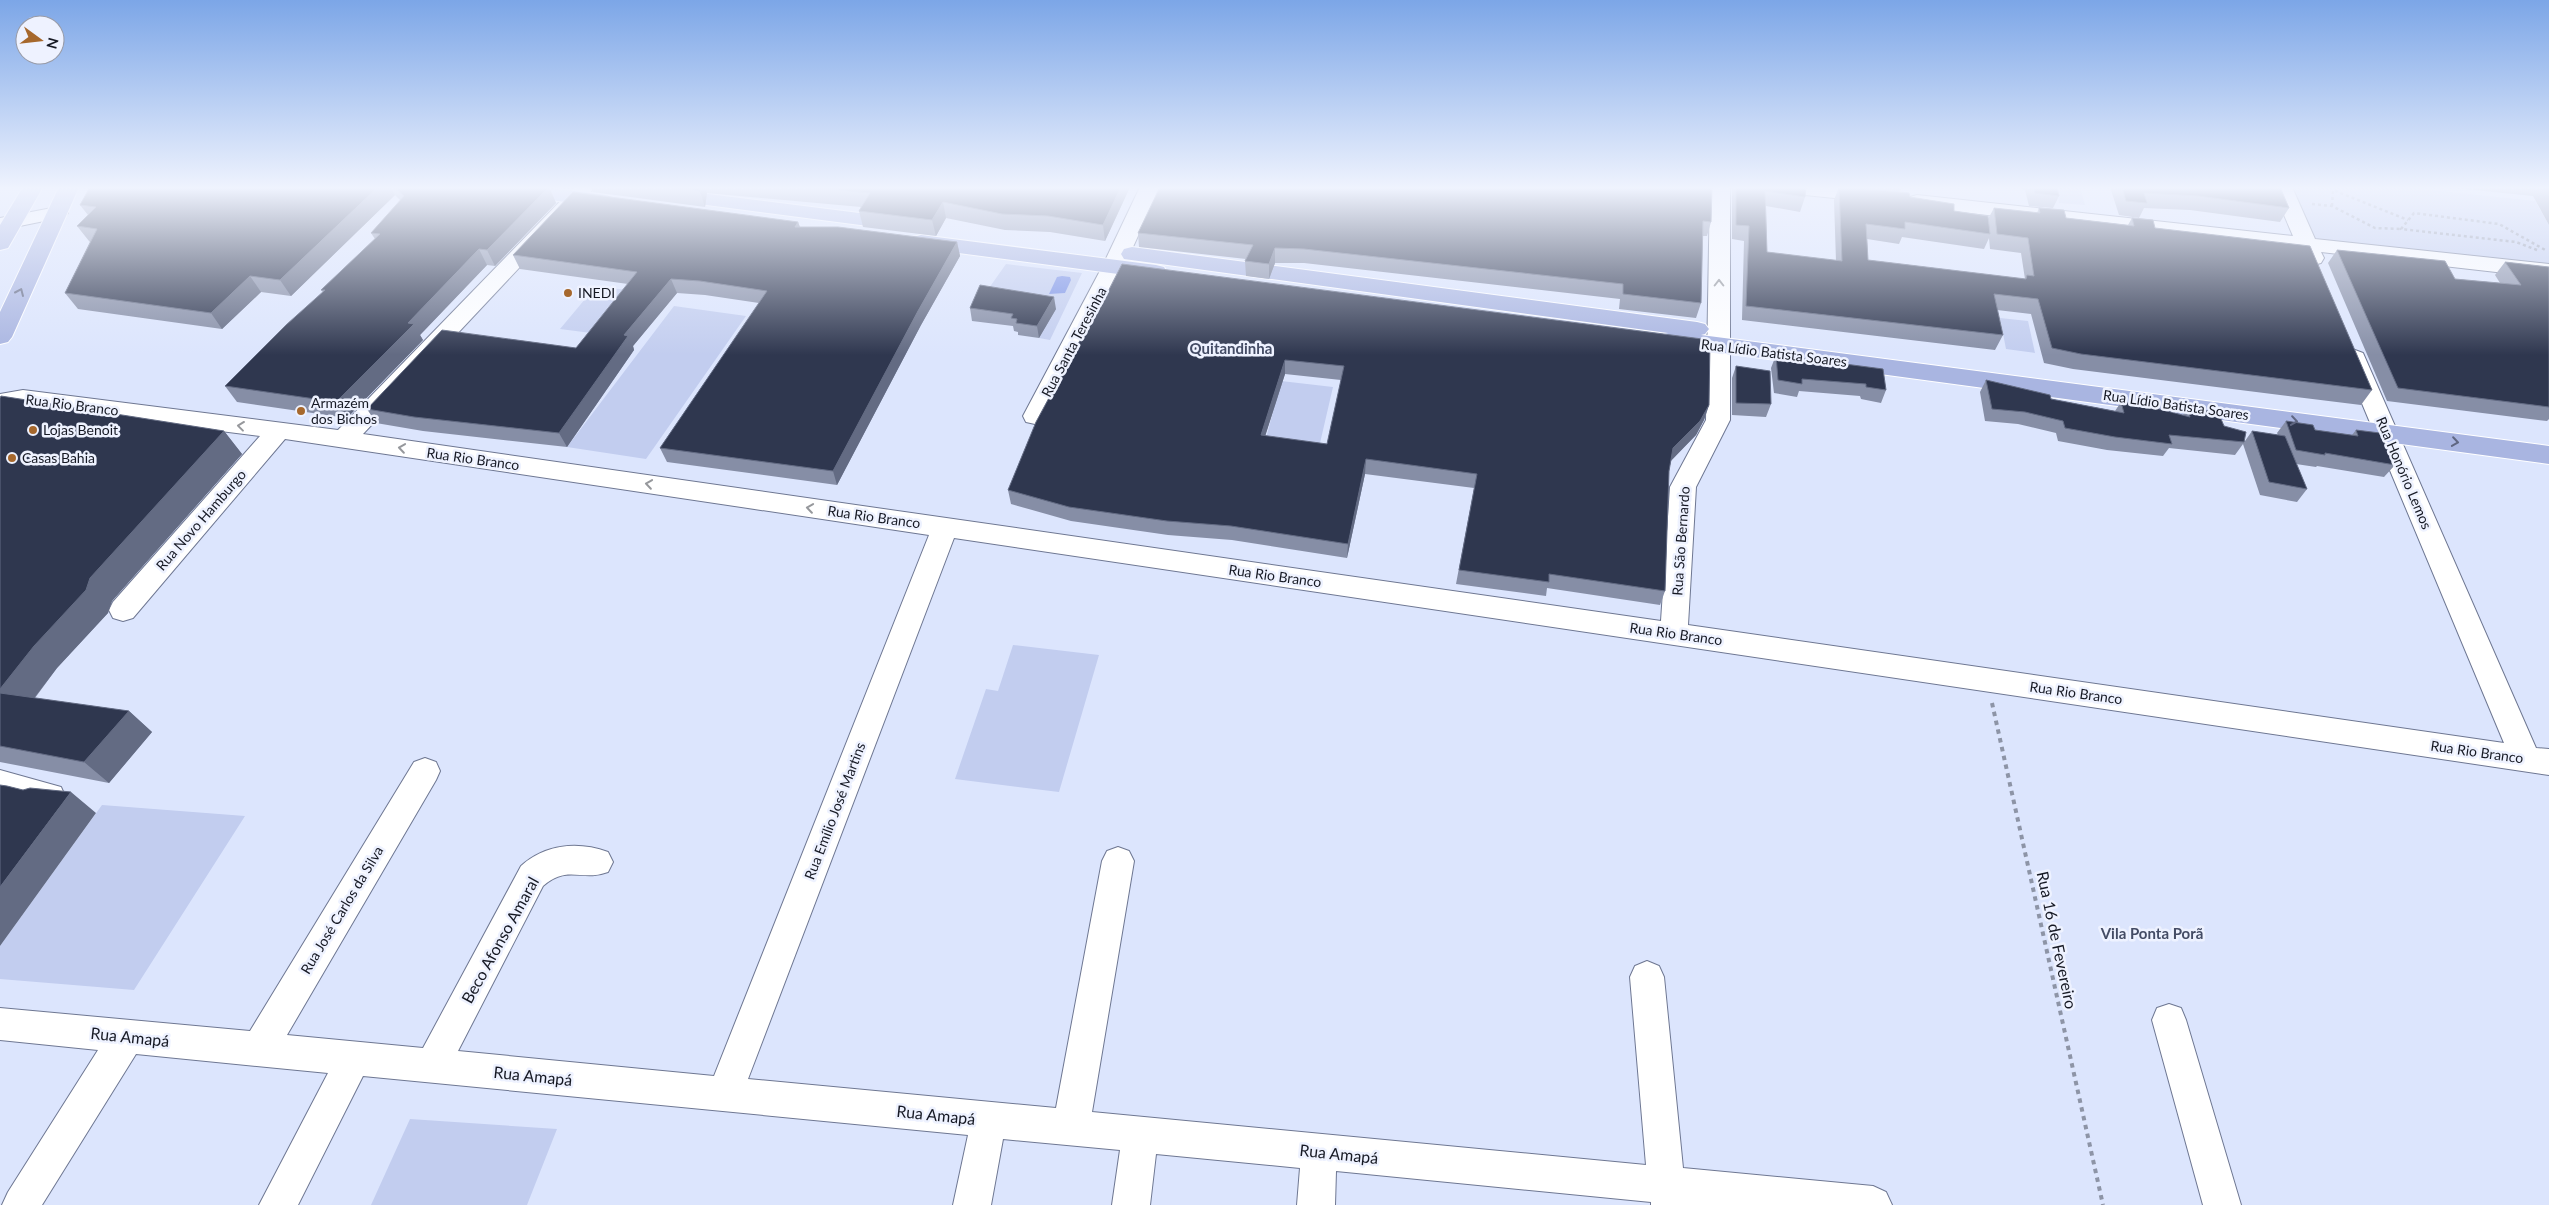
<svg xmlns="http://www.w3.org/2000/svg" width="2549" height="1205" font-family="Lato,sans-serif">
<rect width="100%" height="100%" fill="#dce5fd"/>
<path fill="#c2cdef" d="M2057,187H2080L2085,205L2059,203Z
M2293,187H2402L2535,201L2549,225V271L2307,245L2289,202L2296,196Z
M1006,264L1082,273L1050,340L1039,338L1055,309L982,298Z
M596,286L634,291L599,334L560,329Z
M674,306L746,316L646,459L567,447Z
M2000,318L2028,321L2035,353L2006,349Z
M1281,381L1333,387L1317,456L1263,450Z
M1013,645L1099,655L1059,792L955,779L986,689L998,691Z
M102,805L245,816L134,990L0,979V946Z
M410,1119L557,1129L527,1205H371Z"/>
<path fill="#7a91e5" d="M1062,276L1070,277L1071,280L1065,293L1049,294L1057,277Z"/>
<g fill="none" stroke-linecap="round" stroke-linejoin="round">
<defs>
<path id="minor" d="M574,187H595L363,434L1661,621L1670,487L1706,420L1710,187H1730V420L1696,487L1688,625L2504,743L2343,358L2347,353L2355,350L2363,353L2536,748L2549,749V775L954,538L748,1079L1056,1108L1102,861L1107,851L1118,847L1129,851L1134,861L1092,1112L1646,1165L1630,977L1635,966L1647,961L1659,966L1664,977L1683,1168L1873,1186L1886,1192L1892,1205H1651V1202L1336,1171L1335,1205H1297L1300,1168L1156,1154L1150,1205H1112L1120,1150L1003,1139L991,1205H953L968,1135L363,1076L298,1205H259L328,1073L136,1054L42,1205H2L8,1192L98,1050L0,1040V1008L250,1031L414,762L425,758L436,762L440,771L436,780L287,1035L423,1048L521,866C545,844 578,841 608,852L613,862L608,872C581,882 568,864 543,886L458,1051L714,1076L929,535L285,439L133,618L123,621L113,618L109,610L113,602L260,436L23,406L0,410V394L23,390L338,430Z
M1140,187H1160L1124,267L1044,422L1035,424L1026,422L1023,416L1102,267Z
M1775,187C1810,187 1847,183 1881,192L1884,196L1881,200L1874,202L1785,193L1778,191Z
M2272,187H2292L2315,239L2549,264V278L2321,252L2324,258L2321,263L2313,265L2305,263L2299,250L1917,207L1910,205L1907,201L1910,197L1917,195L2293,236Z
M57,207L64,209L68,213L64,217L0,230V218Z
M0,770L61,787L65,796L61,805L50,809L0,796Z
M2169,1004L2181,1008L2186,1020L2241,1205H2203L2152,1020L2157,1008Z"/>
<path id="major" d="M23,187H43L8,248L0,250V225Z
M59,187H79L12,337L8,342L0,344V312Z
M483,187H542L606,195L613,197L616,201L613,205L606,207L493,193L486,191Z
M668,189L899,218L907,219L910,224L907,229L899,230L661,199L658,195L661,191Z
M921,235L1156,265L1164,267L1167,272L1164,277L1156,279L913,247L910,242L913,237Z
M1132,247L1697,322L1705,324L1709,329L1705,334L1701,335L2549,446V464L1672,346L1664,344L1660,339L1664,334L1668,333L1124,259L1121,254L1124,249Z"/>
</defs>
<use href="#minor" stroke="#6e7792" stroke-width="2"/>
<use href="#major" stroke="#fff" stroke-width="2"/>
<path stroke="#8d94a6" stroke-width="2.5" stroke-dasharray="3 3" stroke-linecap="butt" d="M2312,204L2332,206L2375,228L2401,229
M2332,206L2333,190L2408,220
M2537,250L2516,242L2401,229L2414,213L2499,224L2547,251"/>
<path stroke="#8d94a6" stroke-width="4" stroke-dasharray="4.5 4.5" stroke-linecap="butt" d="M1992,703L2103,1205"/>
<use href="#minor" fill="#fff" fill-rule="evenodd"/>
<use href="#major" fill="#a9b5e1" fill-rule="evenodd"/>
</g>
<path fill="#868ea6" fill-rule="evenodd" d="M90,187H549L556,203L495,266L487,265L420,335L423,340L347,418L237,402L225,386L323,292L321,290L375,239L371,233L401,201L395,195L291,296L261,292L222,329L78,309L65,293L90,242L89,241L77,226L88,215L80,205Z
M552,187H572L569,189Z
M591,187H1130L1105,241L1050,232L1005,230L946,218L936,236L863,227L859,211L861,207L707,193L705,207L593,192Z
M1712,187L1711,222L1707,236H1702L1701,303L1696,318L1619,309L1620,299L1304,263H1275L1269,279L1246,276L1245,261L1246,259L1139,247L1138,233Z
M1732,187H1806L1805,197L1800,212L1766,206L1767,252L1836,261L1834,200L1839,187H1849L1910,197L1954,211L1988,219L1994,208L2037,213L2039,208L2066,218L2128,225L2132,218L2155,228L2372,390L2361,405L2073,369L2044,363L2031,314L1997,310L2003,335L1995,350L1742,320L1744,241L1732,239ZM1902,237L1984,249L1989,238L1990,249L2021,253L2025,279L1868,260L1867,239L1899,244Z
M1850,187H1902L1900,192Z
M2016,187H2057L2059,196L2053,208L2029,206L2025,190Z
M2110,187H2280L2289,208L2280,222L2190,210L2144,208L2139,218L2119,215Z
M2445,187H2549V225L2533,196Z
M798,222L800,227L957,242L960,256L921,325L837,485L667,462L660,448L759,303L705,295L677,293L633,346L634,350L567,447L423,431L376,423L367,409L576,348L628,284L520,269L513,255Z
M2337,250L2455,279L2500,283L2495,275L2505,262L2549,267V419L2547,421L2387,401L2328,263Z
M970,308L1056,309L1039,338L1018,335V332L1014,331L1013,326L972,321Z
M1093,321L1709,405L1704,420L1696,435L1671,460L1669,471L1665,591L1660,605L1547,588L1546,596L1456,584L1474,488L1365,474L1347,558L1232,540L1168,535L1071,521L1011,504L1008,490ZM1285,374L1341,380L1327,444L1265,436Z
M1776,355L1886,390L1881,403L1861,399L1860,396L1799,391L1797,397L1774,393L1771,368Z
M1736,366L1771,404L1766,417L1732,415V378Z
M1986,380L2051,399L2115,411L2121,402L2183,415L2187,408L2224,426L2245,441L2252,431L2278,435L2277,433L2286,421L2315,430L2352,435L2356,430L2395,465L2384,477L2317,466L2316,467L2296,464L2307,489L2297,502L2260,495L2243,444L2235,455L2169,448L2163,456L2107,450L2058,441L2056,433L2018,424L1985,421L1980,392Z
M0,398L224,431L242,454L112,601L108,613L57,668L35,698L129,711L152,732L109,783L0,762Z"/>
<path fill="#636b83" d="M378,187H390L395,195L291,296L280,280Z
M549,187L556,203L495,266L487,250Z
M700,187H705L707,193L705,207L700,191Z
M1121,187H1130L1105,241L1103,225Z
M943,202L946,218L936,236L932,220Z
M798,222L803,236L795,227Z
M957,242L960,256L921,325L837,485L833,471L918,311Z
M1275,248V263L1269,279V264Z
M479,249L487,265L420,335L423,340L347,418L336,402L408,323Z
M250,276L261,292L222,329L211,313Z
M671,279L677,293L633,346L634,350L567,447L559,433L624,335Z
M1054,297L1056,309L1039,338L1037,326Z
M1285,360V374L1261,449V435Z
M1709,405L1704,420L1696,435L1669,463L1673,448Z
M224,431L242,454L112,601L108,613L57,668L22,714L0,695V689L34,646L90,578Z
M1366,459L1365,474L1347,558L1348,544Z
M129,711L152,732L109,783L84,762Z
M71,792L96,813L0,946V887Z"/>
<path fill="#2f374f" stroke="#636b83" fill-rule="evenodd" d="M90,187H378L280,280L250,276L211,313L65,293L97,229L77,226L96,207L80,205Z
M394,187H549L487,250L479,249L408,323L414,324L336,402L225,386L286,325L325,290H321L380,234L371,233L404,196Z
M669,187H700V191Z
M805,187H1121L1103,225L1048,216L1002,214L943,202L932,220L859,211L870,193Z
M1160,187H1712L1711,222L1703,221L1701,303L1623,294V284L1304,249L1275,248L1269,264L1245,261L1253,245L1138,233Z
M1736,187H1806L1805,197L1765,191L1767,252L1842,261L1839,187H1849L1909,193L1910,197L1954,204V211L1988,216L1990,234L1905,222V229L1866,224L1868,260L2026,279L2027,275L2034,276L2028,238L1997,234L1994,208L2040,213L2039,208L2064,210L2066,218L2134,226L2132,218L2153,220L2155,228L2310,246L2372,390L2081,354L2052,348L2038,299L1994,294L2003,335L1746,306L1749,226L1736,225Z
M2033,187H2057L2059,196L2035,193Z
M2122,187H2280L2289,208L2198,196L2144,193L2147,203L2126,201Z
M573,192L798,222L795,227H838L957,242L918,311L833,471L660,448L767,291L700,281L671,279L624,335L628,336L559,433L414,417L367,409L442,330L576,348L637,272L513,255Z
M2337,250L2445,261L2455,279L2521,285L2505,262L2549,267V407L2398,388Z
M1122,264L1710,340L1709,405L1700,421L1673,448L1669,471L1665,591L1549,574V582L1459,570L1477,474L1366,459L1348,544L1231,526L1167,521L1069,507L1008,490L1036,422L1091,320L1093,321ZM1285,360L1344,366L1327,444L1261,435Z
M980,285L1054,297L1037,326L1016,323L1017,319L1011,318L1013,314L970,308Z
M1776,355L1883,369L1886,390L1866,387V384L1802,379V384L1778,380Z
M1736,366L1770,371L1771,404L1736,403Z
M1986,380L2050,395L2051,399L2124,413L2121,402L2144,405L2190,417L2187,408L2218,412L2224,426L2246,432L2244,442L2169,435L2172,444L2115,437L2065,428L2063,421L2025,412L1992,409Z
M1,396L224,431L90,578L86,590L34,646L0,689V398Z
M2286,421L2313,425L2315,430L2358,436L2356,430L2380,433L2395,465L2325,453V455L2296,450Z
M2252,431L2285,436L2307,489L2269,482Z
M0,693L129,711L84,762L0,746Z
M0,785L7,786L23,790L30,788L71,792L0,887Z"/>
<defs><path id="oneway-chevron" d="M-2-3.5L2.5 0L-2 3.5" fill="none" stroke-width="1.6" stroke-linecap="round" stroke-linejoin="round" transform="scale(1.25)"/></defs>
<g stroke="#96989c">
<use href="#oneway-chevron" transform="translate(1719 283) rotate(-90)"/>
<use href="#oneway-chevron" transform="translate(241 426) rotate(-173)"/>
<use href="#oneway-chevron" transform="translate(402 448) rotate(-172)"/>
<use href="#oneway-chevron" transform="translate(649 484) rotate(-172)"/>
<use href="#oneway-chevron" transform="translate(810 508) rotate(-172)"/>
</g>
<g stroke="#606782">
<use href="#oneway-chevron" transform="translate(20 292) rotate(-66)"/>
<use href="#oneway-chevron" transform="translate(2294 421) rotate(8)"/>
<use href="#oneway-chevron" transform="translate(2455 442) rotate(8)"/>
</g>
<linearGradient id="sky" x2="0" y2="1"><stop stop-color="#7ca6e7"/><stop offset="0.53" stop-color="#eff3fe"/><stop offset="1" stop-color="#eff3fe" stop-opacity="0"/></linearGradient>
<rect width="2549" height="355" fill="url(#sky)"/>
<g fill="#a6682d" stroke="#eef2ff" stroke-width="2">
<circle cx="568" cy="293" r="5"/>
<circle cx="301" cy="411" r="5"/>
<circle cx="33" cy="430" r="5"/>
<circle cx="12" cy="458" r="5"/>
</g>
<g text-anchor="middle" stroke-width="5" stroke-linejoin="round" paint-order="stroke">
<g font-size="14" fill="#161924" stroke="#eef2ff" text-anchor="start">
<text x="578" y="298">INEDI</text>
<text x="311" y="408">Armazém<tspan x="311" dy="16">dos Bichos</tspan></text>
<text x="43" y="435">Lojas Benoit</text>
<text x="22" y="463">Casas Bahia</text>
</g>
<g font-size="14" fill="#161924" stroke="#eef2ff">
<text transform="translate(1074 342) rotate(-62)" y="5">Rua Santa Teresinha</text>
<text transform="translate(1774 353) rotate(7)" y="5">Rua Lídio Batista Soares</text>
<text transform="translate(72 405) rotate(7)" y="5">Rua Rio Branco</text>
<text transform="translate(2176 405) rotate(8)" y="5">Rua Lídio Batista Soares</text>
<text transform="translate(473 459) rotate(8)" y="5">Rua Rio Branco</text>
<text transform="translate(2404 473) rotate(67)" y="5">Rua Honório Lemos</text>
<text transform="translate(874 517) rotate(8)" y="5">Rua Rio Branco</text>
<text transform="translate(201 520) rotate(-49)" y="5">Rua Novo Hamburgo</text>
<text transform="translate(1681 541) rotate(-86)" y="5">Rua São Bernardo</text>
<text transform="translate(1275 576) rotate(8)" y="5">Rua Rio Branco</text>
<text transform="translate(1676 634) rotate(8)" y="5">Rua Rio Branco</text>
<text transform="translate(2076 693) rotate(8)" y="5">Rua Rio Branco</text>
<text transform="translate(2477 752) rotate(8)" y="5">Rua Rio Branco</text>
<text transform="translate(835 811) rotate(-69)" y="5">Rua Emílio José Martins</text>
<text transform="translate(342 910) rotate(-59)" y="5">Rua José Carlos da Silva</text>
</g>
<g font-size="15" font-weight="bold" fill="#444c65" stroke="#eef2ff">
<text x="1231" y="354">Quitandinha</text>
<text x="2152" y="939">Vila Ponta Porã</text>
</g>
<g font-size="16" fill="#161924" stroke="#eef2ff">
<text transform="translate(500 940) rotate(-61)" y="6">Beco Afonso Amaral</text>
<text transform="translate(2057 940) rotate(78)" y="6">Rua 16 de Fevereiro</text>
<text transform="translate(130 1037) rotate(6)" y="6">Rua Amapá</text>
<text transform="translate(533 1076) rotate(6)" y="6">Rua Amapá</text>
<text transform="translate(936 1115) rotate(6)" y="6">Rua Amapá</text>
<text transform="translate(1339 1154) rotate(6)" y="6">Rua Amapá</text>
</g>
</g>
<g transform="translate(40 40) rotate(105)"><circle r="24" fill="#eef2ff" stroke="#989ba7"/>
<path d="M0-4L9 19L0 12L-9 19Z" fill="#a6682d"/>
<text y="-8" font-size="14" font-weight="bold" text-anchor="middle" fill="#161924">N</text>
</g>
</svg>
